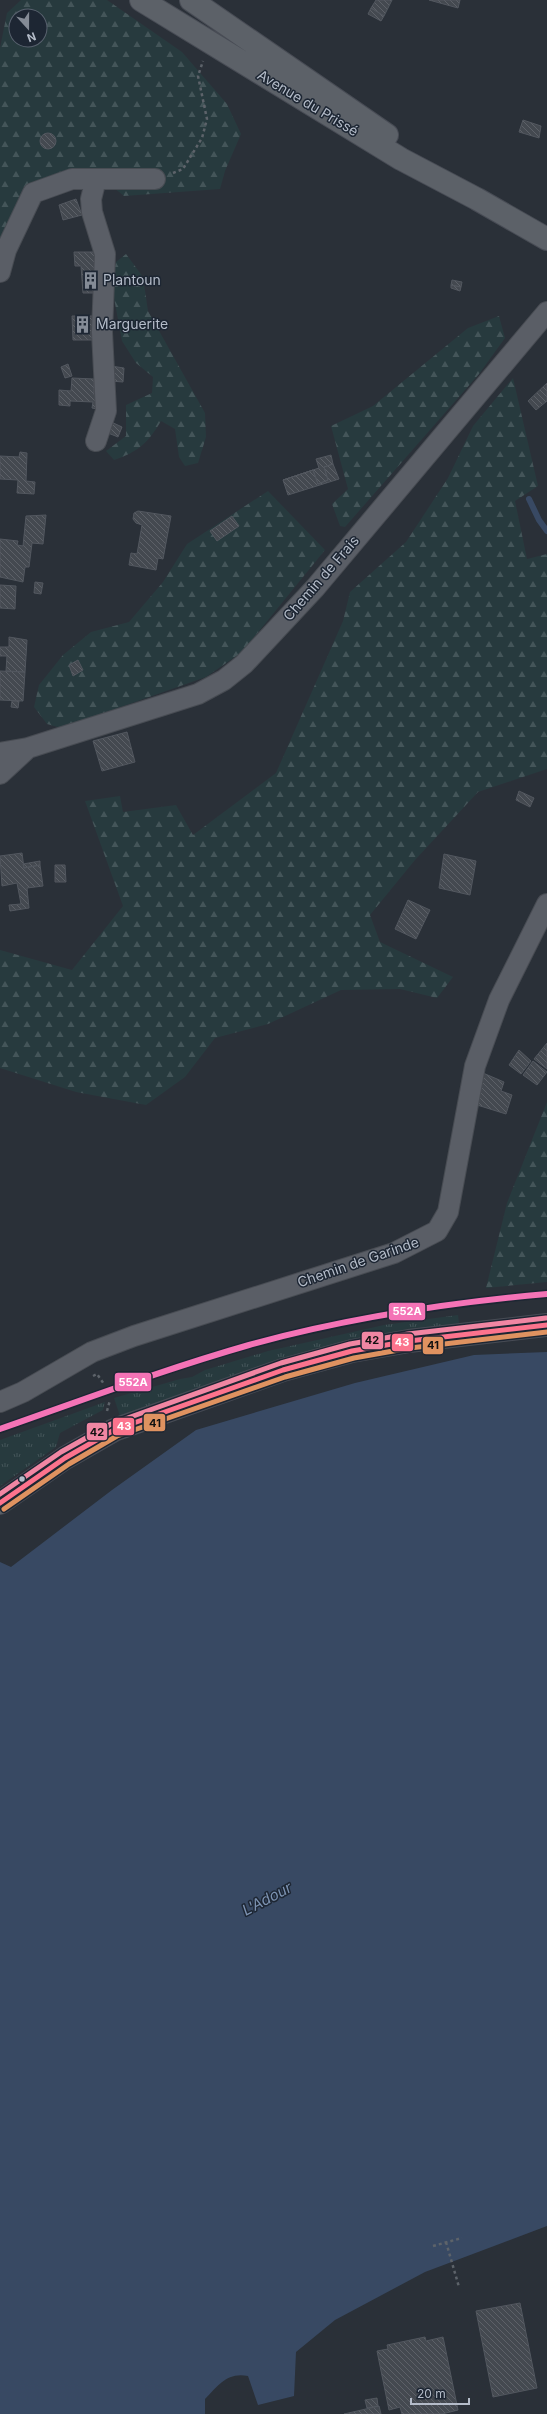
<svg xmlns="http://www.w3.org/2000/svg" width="547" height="2414" font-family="Inter,sans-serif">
<defs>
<pattern id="grass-tufts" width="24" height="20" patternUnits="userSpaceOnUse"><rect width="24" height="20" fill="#273a3e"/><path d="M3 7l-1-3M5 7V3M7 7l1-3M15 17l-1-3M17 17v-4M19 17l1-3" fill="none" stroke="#445559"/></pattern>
<pattern id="forest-firs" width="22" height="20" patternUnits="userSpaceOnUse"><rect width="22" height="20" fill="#273a3e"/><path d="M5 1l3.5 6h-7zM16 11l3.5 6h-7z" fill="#445559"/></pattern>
<pattern id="building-back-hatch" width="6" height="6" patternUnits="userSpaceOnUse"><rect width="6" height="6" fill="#444950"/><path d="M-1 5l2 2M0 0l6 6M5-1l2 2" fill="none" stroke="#5d6168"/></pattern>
</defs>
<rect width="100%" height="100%" fill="#2a3038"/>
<path fill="url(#grass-tufts)" d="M458,1315L459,1323C435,1327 410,1330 387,1335C296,1355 208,1385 120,1416L114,1398L180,1379L192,1377L205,1370L268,1351L384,1325Z
M105,1402L103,1410L60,1433L56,1447L0,1486V1440Z"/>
<path fill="url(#forest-firs)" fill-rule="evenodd" d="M21,0H107L182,52L227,104L241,134L225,171L220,189L124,196L93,171L55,174L26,189L0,241V48L7,13ZM16,16H40V40H16Z
M126,254L143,277L148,311L205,413L206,437L198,463L185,466L179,457L175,429L161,421C148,443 138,452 114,460L106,451L126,436V405L152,393L153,377L136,363L122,341L111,282L116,262Z
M499,316L505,338L479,374L345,527L340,526L332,504L348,489L331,426L373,406L468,328Z
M513,378L538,486L515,501L527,559L547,554V769L478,792L415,860L370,915L380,942L453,977L437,998L400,989L341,990L268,1024L215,1038L185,1077L146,1105L76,1092L0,1068V950L72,970L123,906L85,801L120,796L123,812L176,805L193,835L276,773L343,621L350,592L406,542L448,478L473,426Z
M268,491L325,550L242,652L206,677L61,728L47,724L34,707L39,685L63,655L91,632L129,622L163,582L187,544Z
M547,1102V1282L486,1288L507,1203Z"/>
<path fill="#384963" d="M547,1352V2226L425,2272L335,2320L296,2352L294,2396L258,2405L248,2376C227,2372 219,2385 205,2399V2414H0V1562L11,1567L112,1490L196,1430L355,1383L474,1355Z"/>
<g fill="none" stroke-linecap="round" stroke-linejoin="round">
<path stroke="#384963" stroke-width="6" d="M529,499L539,520L547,531"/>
</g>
<path fill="url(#building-back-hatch)" stroke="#52575f" d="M376,0H392L384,16L371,8Z
M429,0H460L458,8Z
M371,8L384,16L381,21L368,14Z
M523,120L541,126L539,138L519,132Z
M40 141a8 8 0 1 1 16 0a8 8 0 1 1-16 0Z
M76,199L82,215L63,220L59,205Z
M74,252H98L99,293H83L81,266H75Z
M452,280L462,282L461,287L451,285Z
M451,285L461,287L460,291L451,288Z
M72,316H94L97,340H73Z
M68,364L72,376L65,378L61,367Z
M111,366L124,368L123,382L110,381Z
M72,378L94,379V395H98L97,409L92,408L93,402L70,401V406L59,405V390L71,391Z
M547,383V401L536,410L528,401Z
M107,420L122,427L118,437L103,431Z
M20,452L27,453L26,481L35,482L34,494L17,493L18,480L0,479V456L19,457Z
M331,455L333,464L324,467L328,480L318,484L313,470L283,480L319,468L316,459Z
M333,464L339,479L288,495L283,480L313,470L318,484L328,480L324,467Z
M138,511L171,516L163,559L158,558L156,570L129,565L131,553L137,554L142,525L136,523L133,519L134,513Z
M46,515L43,544L32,543L29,567H25L23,582L0,577V539L18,541L17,545L23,546L26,516Z
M232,516L239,526L217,541L210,531Z
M35,582L43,583L41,594L34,593Z
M0,585L16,586L15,609L0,608Z
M9,637L27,640L25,672L6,671L7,656H0V647H9Z
M78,660L83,670L73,676L69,665Z
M0,671L25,672L23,701L0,700Z
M12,701H19L18,708L11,707Z
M127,732L135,762L102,771L93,741Z
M519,791L534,798L530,807L516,800Z
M22,853L24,868L40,865L43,886L27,888L29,908L10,911L9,905L21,904L17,883L2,886L0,856Z
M444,854L476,861L470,895L439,888Z
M40,861V865L24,868L23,864Z
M55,865H65L66,882H55Z
M408,900L430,910L416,939L395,929Z
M547,1043V1069L534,1059Z
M519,1050L531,1061L521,1074L509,1065Z
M533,1061L547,1072L537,1085L523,1075Z
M483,1073L504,1082L501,1091L512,1095L506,1114L474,1104Z
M520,2303L537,2388L493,2397L476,2311Z
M425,2337L426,2341L443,2337L458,2410L442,2414H402L400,2407L389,2410L377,2351L388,2349L387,2345Z
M377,2398L378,2406L367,2408L365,2400Z
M379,2406L381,2414H344Z"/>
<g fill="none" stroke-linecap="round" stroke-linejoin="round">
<defs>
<path id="minor" d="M0,272L6,250L33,193L72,179H155
M96,441L106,411L102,332L105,254L92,212L91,199L96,179
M0,753L28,748L198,694L224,680L244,664L315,588L547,312
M0,774L28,748
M0,1402L23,1392L92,1352L134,1336L394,1253L437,1231L448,1212L475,1066L499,1000L547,904"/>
<path id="major" d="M141,0L401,159L477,199L547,239
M191,0L387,135
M0,1503L65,1458L114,1430L283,1370L352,1351L409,1341L547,1325"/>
</defs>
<use href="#minor" stroke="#484c53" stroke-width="22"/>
<use href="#major" stroke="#484c55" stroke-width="24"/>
<path stroke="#5d636a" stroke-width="2.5" stroke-dasharray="3 3" stroke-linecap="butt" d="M173,173L183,169L202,138L207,119L198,76L203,61
M93,1376L97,1374L104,1384
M107,1411L110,1400
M446,2242L459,2287
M433,2246L462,2238"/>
<use href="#minor" stroke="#5a5e66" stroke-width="20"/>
<use href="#major" stroke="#5c6168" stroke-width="22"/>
<defs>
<path id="bus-1" d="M0,1503L65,1458L114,1430L283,1370L352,1351L409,1341L547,1325"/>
<path id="bus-2" d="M4,1509L69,1464L117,1436L285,1377L354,1358L410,1348L547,1332"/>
<path id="bus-3" d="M0,1494L61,1452L111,1424L281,1363L350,1344L408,1334L546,1318"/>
</defs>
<use href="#bus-1" stroke="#1d2633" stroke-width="8"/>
<use href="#bus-2" stroke="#1d2633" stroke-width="8"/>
<use href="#bus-3" stroke="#1d2633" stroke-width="8"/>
<use href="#bus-1" stroke="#fc738d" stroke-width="5"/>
<use href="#bus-2" stroke="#df9260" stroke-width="5"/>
<use href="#bus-3" stroke="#f086a3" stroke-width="5"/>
<defs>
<path id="rail-1" d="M0,1429C83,1400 165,1369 249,1345C347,1318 446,1303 547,1294"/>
</defs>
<use href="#rail-1" stroke="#1d2633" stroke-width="9"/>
<use href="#rail-1" stroke="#f473b6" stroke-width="6"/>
</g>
<defs>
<symbol id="building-bare" viewBox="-9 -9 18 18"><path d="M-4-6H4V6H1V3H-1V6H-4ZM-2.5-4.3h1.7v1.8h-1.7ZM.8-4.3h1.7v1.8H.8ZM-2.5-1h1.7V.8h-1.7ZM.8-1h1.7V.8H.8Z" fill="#848b96" stroke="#1d2633" stroke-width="2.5" paint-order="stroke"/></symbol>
</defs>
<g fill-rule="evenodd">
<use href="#building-bare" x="78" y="268" width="25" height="25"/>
<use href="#building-bare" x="70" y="312" width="25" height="25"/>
</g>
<circle fill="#b4bcc9" stroke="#1d2633" stroke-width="1.5" cx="22" cy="1479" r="3.5"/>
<g text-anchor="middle" stroke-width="3" stroke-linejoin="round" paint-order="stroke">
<g font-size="14" fill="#b4bcc9" stroke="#1d2633">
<text transform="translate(308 103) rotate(31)" y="5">Avenue du Prissé</text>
<text transform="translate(321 578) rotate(-49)" y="5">Chemin de Frais</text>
<text transform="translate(358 1262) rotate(-19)" y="5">Chemin de Garinde</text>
</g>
<g font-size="14" fill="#b4bcc9" stroke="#1d2633" text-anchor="start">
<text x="103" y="285">Plantoun</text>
<text x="96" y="329">Marguerite</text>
</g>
<g font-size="15" font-style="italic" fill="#7c92b1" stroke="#1d2633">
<text transform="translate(267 1899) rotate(-28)" y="5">L'Adour</text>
</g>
</g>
<g stroke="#1d2633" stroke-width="1.5">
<rect x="388" y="1302" width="38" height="19" rx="4" fill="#f473b6"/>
<rect x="361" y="1331" width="23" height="19" rx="4" fill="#f086a3"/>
<rect x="391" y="1333" width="23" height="19" rx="4" fill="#fc738d"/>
<rect x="422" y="1336" width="22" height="19" rx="4" fill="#df9260"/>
<rect x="114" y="1372" width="38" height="20" rx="4" fill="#f473b6"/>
<rect x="143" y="1413" width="23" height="19" rx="4" fill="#df9260"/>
<rect x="112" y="1417" width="23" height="19" rx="4" fill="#fc738d"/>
<rect x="86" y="1422" width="22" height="19" rx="4" fill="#f086a3"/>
</g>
<g font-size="11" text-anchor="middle" font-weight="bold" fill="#fff">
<text x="407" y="1315">552A</text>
<text x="402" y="1346">43</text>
<text x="133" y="1386">552A</text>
<text x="124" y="1430">43</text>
</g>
<g font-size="11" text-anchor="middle" font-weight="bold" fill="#111">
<text x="372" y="1344">42</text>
<text x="433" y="1349">41</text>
<text x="155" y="1427">41</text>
<text x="97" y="1436">42</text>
</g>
<g transform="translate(28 28) rotate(159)"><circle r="19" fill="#1d2633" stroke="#59626f"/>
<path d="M0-3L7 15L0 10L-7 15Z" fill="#848b96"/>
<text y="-6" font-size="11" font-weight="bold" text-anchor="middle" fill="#b4bcc9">N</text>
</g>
<path d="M411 2398v6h58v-6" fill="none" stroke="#b4bcc9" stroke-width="2"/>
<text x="417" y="2398" font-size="12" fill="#b4bcc9" stroke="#1d2633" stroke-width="3" paint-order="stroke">20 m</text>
</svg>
